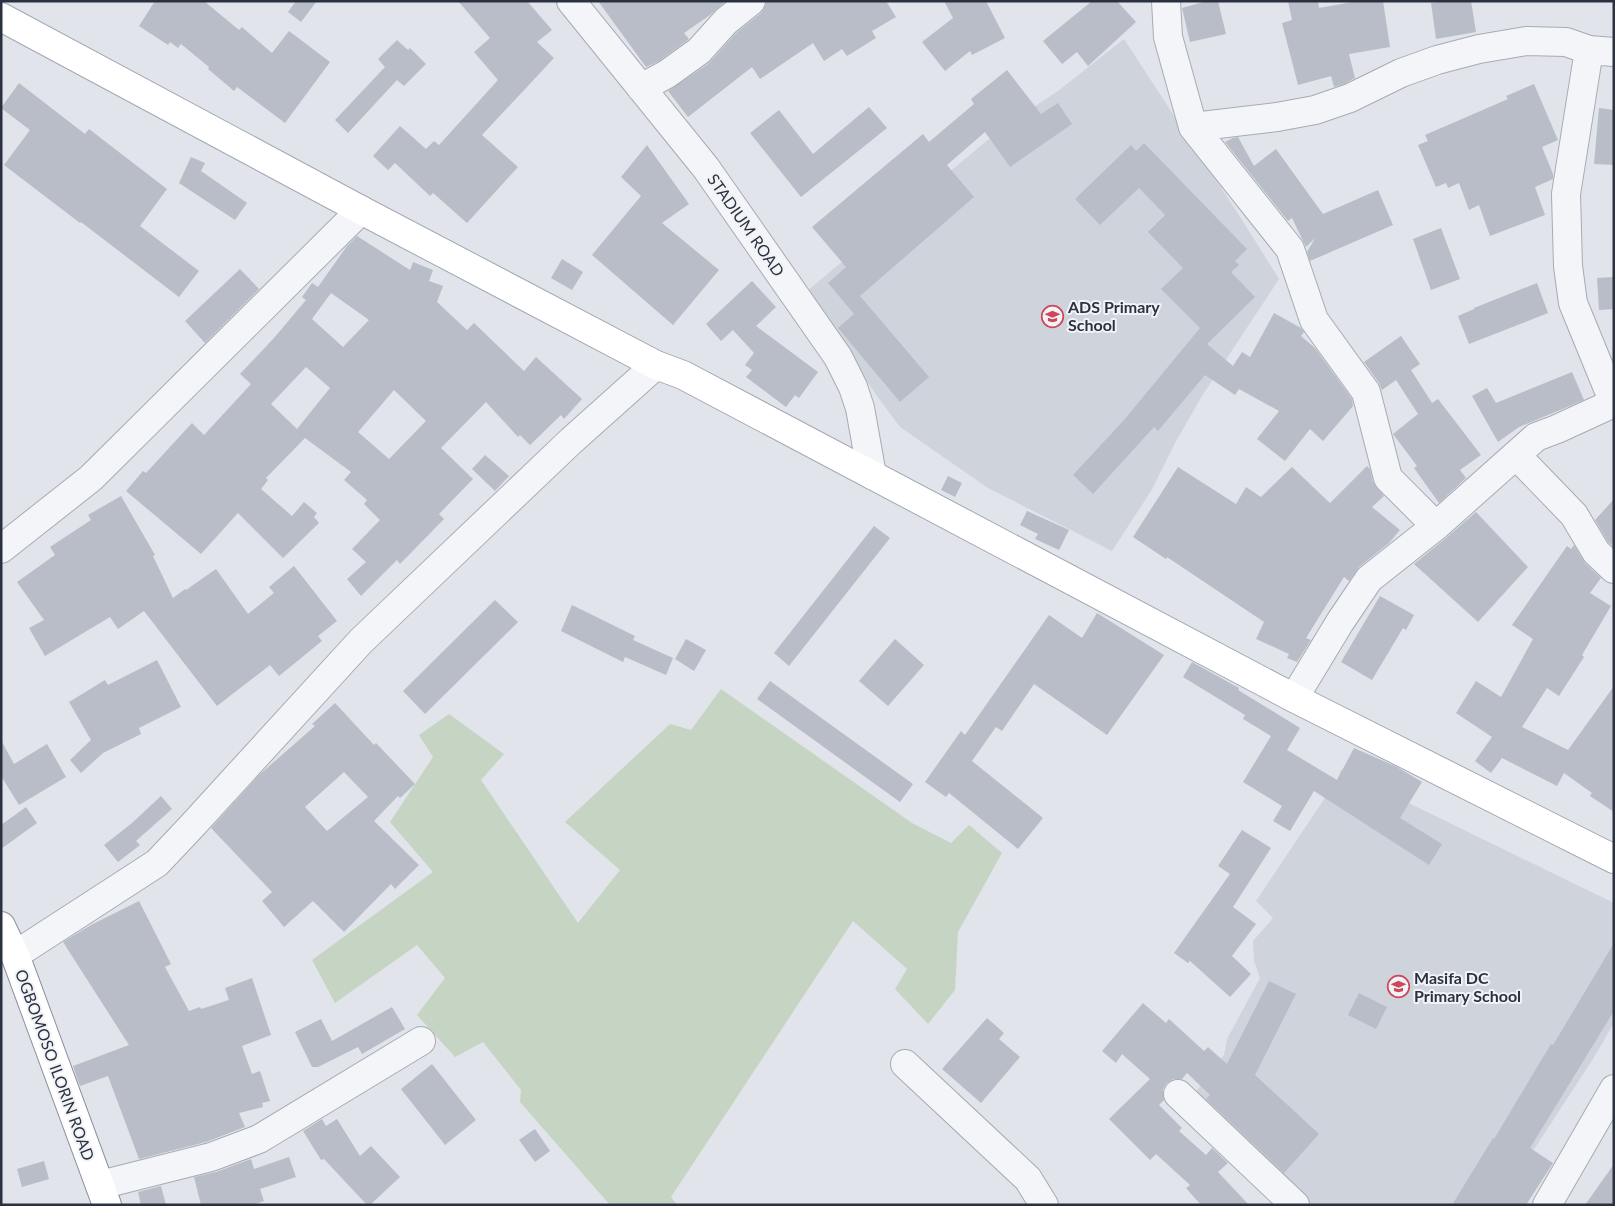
<svg xmlns="http://www.w3.org/2000/svg" width="1615" height="1206" font-family="Lato,sans-serif">
<rect width="100%" height="100%" fill="#e1e4ea"/>
<path fill="#cfd3dc" d="M1124,39L1244,223L1279,279L1202,396L1175,443L1151,491L1112,551L988,488L900,427L877,396L806,292L1002,128L1058,91Z
M1341,770L1614,903V1023L1593,1059L1508,1189L1500,1205H1284L1182,1110L1224,1055L1227,1039L1260,978L1254,961L1253,941L1273,918L1256,901L1337,780Z"/>
<path fill="#c6d4c3" d="M721,689L912,823L951,843L969,825L1002,853L958,932L955,990L928,1024L895,989L907,969L853,921L671,1197L677,1205H610L520,1102L521,1090L483,1042L455,1057L417,1015L445,978L417,945L335,1003L312,960L433,872L390,822L433,757L419,735L449,714L504,754L481,780L578,923L620,870L565,822L670,724L691,730Z"/>
<path fill="#b9bdc7" fill-rule="evenodd" d="M155,1H204L239,30L242,27L272,53L289,31L330,62L285,123L237,87L234,91L208,69L209,67L181,44L178,48L170,42L168,45L139,26Z
M296,1H317L301,22L288,12Z
M458,1H527L552,30L537,42L554,58L482,135L518,167L467,223L433,193L430,196L395,163L388,170L373,156L400,126L426,149L434,141L439,145L498,80L474,52L490,38Z
M598,1H726L710,15L684,33L689,39L659,61L646,67Z
M769,1H886L896,17L872,31L876,38L847,56L842,49L824,61L813,43L760,79L752,67L688,117L668,91L708,64L737,32L761,13L765,7L766,3Z
M944,1H986L1005,38L972,55L970,51L945,71L922,42L953,18Z
M1092,1H1117L1136,22L1088,66L1077,52L1062,64L1043,41Z
M1207,1H1218L1226,34L1190,42L1182,8Z
M1288,1H1318L1319,8L1358,1H1383L1390,47L1349,54L1355,78L1344,84L1334,87L1331,76L1298,85L1282,23L1292,20Z
M1444,1H1471L1476,32L1436,39L1431,3Z
M397,40L408,50L410,48L426,64L404,86L397,80L348,133L335,120L385,67L378,59Z
M1007,70L1041,114L1058,103L1072,124L1010,167L985,132L947,165L974,197L860,296L929,377L900,402L838,328L854,314L828,283L846,267L812,227L923,134L929,142L974,104L971,99Z
M19,83L85,134L89,129L167,189L140,226L199,271L179,297L81,222L80,223L4,165L30,130L1,108Z
M1534,84L1558,140L1542,147L1553,174V179L1535,187L1545,215L1490,236L1479,205L1469,210L1459,183L1448,188L1446,183L1436,187L1418,145L1428,141L1425,135L1508,99L1506,96Z
M869,107L887,128L801,197L750,133L779,110L813,154Z
M1599,108L1614,110V165L1594,164Z
M1238,137L1254,166L1276,149L1323,214L1378,190L1393,225L1310,261L1307,252L1315,238L1306,247L1292,218L1288,221L1225,142L1233,138Z
M1144,143L1247,249L1235,261L1239,265L1231,272L1255,297L1207,344L1233,366L1242,352L1250,357L1274,313L1301,328L1304,332L1301,336L1315,348L1352,399L1353,406L1323,441L1310,429L1285,461L1257,439L1279,411L1239,389L1235,395L1205,375L1158,431L1154,427L1093,494L1073,475L1124,420L1200,328L1161,289L1183,268L1148,232L1165,215L1139,188L1100,225L1075,199L1131,145L1136,151Z
M647,145L689,204L662,223L719,270L673,325L592,255L641,196L621,177Z
M191,157L205,163L201,171L247,203L235,220L179,183Z
M1441,228L1460,279L1431,290L1413,239Z
M357,236L410,270L413,262L433,270L429,281L443,286L437,302L467,330L474,323L524,371L536,357L582,399L564,419L561,415L530,445L520,435L518,437L486,402L441,448L473,479L439,514L444,519L400,564L397,560L361,596L347,579L366,562L352,549L380,520L364,504L367,500L344,480L351,472L305,438L266,478L268,480L261,489L292,516L304,502L317,513L314,517L319,523L283,558L238,513L201,554L126,491L143,471L146,473L192,423L204,435L251,384L240,374L274,338L306,300L302,297L312,283L318,287L347,246ZM331,293L369,320L343,347L312,319ZM306,367L330,388L297,429L271,404ZM394,390L426,421L389,459L358,432Z
M562,259L583,272L572,290L551,278Z
M240,269L259,289L205,343L185,321Z
M1614,277V309L1599,310L1597,278Z
M752,281L776,307L756,326L818,372L799,398L795,395L786,407L746,377L752,370L745,365L754,353L733,330L721,341L706,324Z
M1537,283L1548,313L1469,344L1458,316L1474,309V308Z
M1401,336L1420,364L1411,370L1432,403L1438,399L1481,455L1460,470L1466,478L1439,503L1414,468L1417,466L1393,434L1418,414L1396,380L1382,390L1379,383L1364,362Z
M1572,372L1584,400L1519,427L1498,442L1472,396L1487,388L1496,403Z
M485,455L509,476L495,491L472,469Z
M1367,466L1370,469L1373,482L1384,496L1372,507L1400,530L1389,543L1359,567L1349,581L1344,577L1306,638L1311,640L1297,662L1287,658L1289,654L1256,639L1264,622L1167,557L1166,559L1133,537L1178,467L1236,504L1246,487L1261,497L1292,467L1330,503Z
M948,476L962,483L955,497L941,490Z
M121,496L155,555L153,556L173,598L185,589L186,590L216,569L248,614L274,593L269,587L294,566L337,621L318,636L322,641L279,676L270,665L217,706L144,611L118,629L110,617L45,656L29,628L44,620L17,582L55,555L50,547L91,520L88,515Z
M1614,499V547L1608,542L1595,520Z
M1027,511L1069,530L1059,550L1035,539L1038,534L1020,525Z
M1476,512L1528,567L1478,622L1414,564L1446,538Z
M874,526L890,538L789,666L774,653Z
M1574,545L1585,563L1601,578L1590,593L1611,606L1582,655L1584,657L1559,696L1547,688L1522,727L1568,750L1614,686V812L1590,796L1592,793L1564,773L1557,786L1502,758L1491,773L1475,761L1492,737L1456,713L1476,681L1501,697L1533,639L1512,625L1567,546L1571,549Z
M1380,596L1414,615L1406,630L1403,628L1372,680L1341,662Z
M495,600L518,622L425,714L403,691Z
M572,605L635,636L633,640L673,658L666,675L625,657L623,662L561,631Z
M1097,613L1164,655L1107,735L1034,684L1002,731L996,727L972,761L1043,818L1018,849L949,793L946,797L925,782L961,731L965,735L1049,615L1082,638Z
M686,639L706,650L694,671L675,659Z
M895,639L924,665L888,706L859,681Z
M157,660L181,707L139,728L141,734L103,753L81,773L70,760L91,740L69,702L105,680L108,685Z
M1192,662L1239,688L1238,690L1300,728L1287,750L1337,780L1354,748L1397,767L1422,782L1400,818L1442,844L1429,865L1314,791L1290,831L1273,821L1282,806L1243,782L1271,736L1243,719L1245,715L1183,677Z
M770,681L913,784L900,802L757,699Z
M335,703L374,745L376,743L415,784L400,798L398,796L374,821L419,865L395,889L391,884L344,932L313,901L284,927L262,901L272,892L211,828L259,775L315,726L312,724ZM344,772L368,797L327,831L305,807Z
M1,740L14,764L47,744L66,777L19,805L1,776Z
M161,796L172,809L136,841L140,845L118,862L104,845L132,823Z
M26,807L37,823L1,849V825Z
M1242,830L1271,848L1233,907L1256,924L1232,956L1251,974L1230,997L1190,961L1188,963L1174,953L1230,874L1218,866Z
M139,901L171,964L165,967L189,1011L200,1007L201,1009L229,1000L225,988L252,978L271,1035L242,1046L252,1074L260,1071L270,1101L262,1103L263,1107L239,1113L245,1127L206,1142L139,1159L108,1076L80,1086L77,1078L73,1066L129,1045L63,942L91,925Z
M1614,943V1011L1530,1148L1553,1163L1526,1205H1452L1493,1138L1494,1139L1551,1044L1553,1045Z
M1269,981L1296,994L1255,1075L1319,1134L1284,1173L1206,1099L1210,1095L1187,1073L1182,1079H1173L1166,1084L1163,1090L1164,1100L1159,1105L1182,1128L1179,1131L1206,1155L1212,1148L1228,1163L1218,1172L1249,1205H1201L1186,1188L1190,1185L1156,1154L1150,1160L1109,1119L1150,1079L1122,1054L1116,1063L1102,1051L1143,1003L1166,1023L1169,1019L1204,1051L1208,1047L1227,1064Z
M1359,993L1387,1007L1376,1029L1348,1015Z
M392,1007L405,1029L362,1054L358,1047L318,1067H312L295,1032L321,1019L332,1041Z
M987,1018L1004,1033L999,1039L1020,1057L981,1103L942,1069Z
M432,1064L476,1120L445,1145L401,1089Z
M322,1119L326,1126L337,1119L360,1156L371,1146L400,1177L370,1205H367L324,1159L321,1160L303,1131Z
M535,1129L550,1151L535,1162L519,1140Z
M289,1157L296,1177L260,1189L264,1201L252,1205H201L194,1177L216,1172L251,1159L254,1169Z
M44,1161L49,1179L22,1187L17,1169Z
M1614,1164V1205H1585Z
M161,1186L166,1205H141L138,1192Z"/>
<g fill="none" stroke-linecap="round" stroke-linejoin="round">
<defs>
<path id="minor" d="M571,1L706,168L838,357L853,387L860,408L872,475
M1166,1L1168,37L1193,127L1290,249L1314,320L1366,392L1388,478L1436,526
M641,88L667,74L699,51L726,21L751,1
M1193,127L1277,117L1315,110L1350,98L1401,73L1437,60L1479,49L1526,41L1566,42L1589,50L1614,52
M1516,455L1574,515L1596,552L1614,569
M1,549L91,478L361,210
M1294,698L1340,622L1369,579L1436,526L1536,437L1557,429L1605,407L1611,399L1609,391L1573,303L1568,266L1566,194L1589,50
M15,955L157,863L191,827L361,641L571,441L656,365
M905,1064L1028,1179L1044,1205
M1178,1094L1295,1205
M100,1185L211,1157L259,1139L421,1041
M1547,1205L1614,1089"/>
<path id="major" d="M1,17L361,210L656,365L683,375L1294,698L1614,859"/>
<path id="highway" d="M1,926L15,955L107,1205"/>
</defs>
<use href="#minor" stroke="#a6abb4" stroke-width="30"/>
<use href="#major" stroke="#a1a8b5" stroke-width="30"/>
<use href="#highway" stroke="#8991a0" stroke-width="30"/>
<use href="#minor" stroke="#f4f5f8" stroke-width="28"/>
<use href="#major" stroke="#fff" stroke-width="28"/>
<use href="#highway" stroke="#fff" stroke-width="28"/>
</g>
<defs>
<symbol id="school-ring" viewBox="-11 -11 22 22"><circle r="9.5" fill="#f1f3f7" stroke="#cd4858" stroke-width="1.5"/><path d="M0-5L7-2L0 1L-7-2ZM-4 1L0 2.5L4 1V4Q0 6-4 4Z" fill="#cd4858"/></symbol>
</defs>
<g fill-rule="evenodd">
<use href="#school-ring" x="1040" y="304" width="25" height="25"/>
<use href="#school-ring" x="1386" y="974" width="25" height="25"/>
</g>
<g text-anchor="middle" stroke-width="4" stroke-linejoin="round" paint-order="stroke">
<g font-size="16" fill="#2a3241" stroke="#f1f3f7">
<text transform="translate(746 225) rotate(55)" y="6">STADIUM ROAD</text>
<text transform="translate(55 1065) rotate(70)" y="6">OGBOMOSO ILORIN ROAD</text>
</g>
<g font-size="16" font-weight="bold" fill="#2a3241" stroke="#f1f3f7" text-anchor="start">
<text x="1068" y="313">ADS Primary<tspan x="1068" dy="18">School</tspan></text>
<text x="1414" y="984">Masifa DC<tspan x="1414" dy="18">Primary School</tspan></text>
</g>
</g>
<rect width="1615" height="1206" fill="none" stroke="#2a3241" stroke-width="5"/>
</svg>
